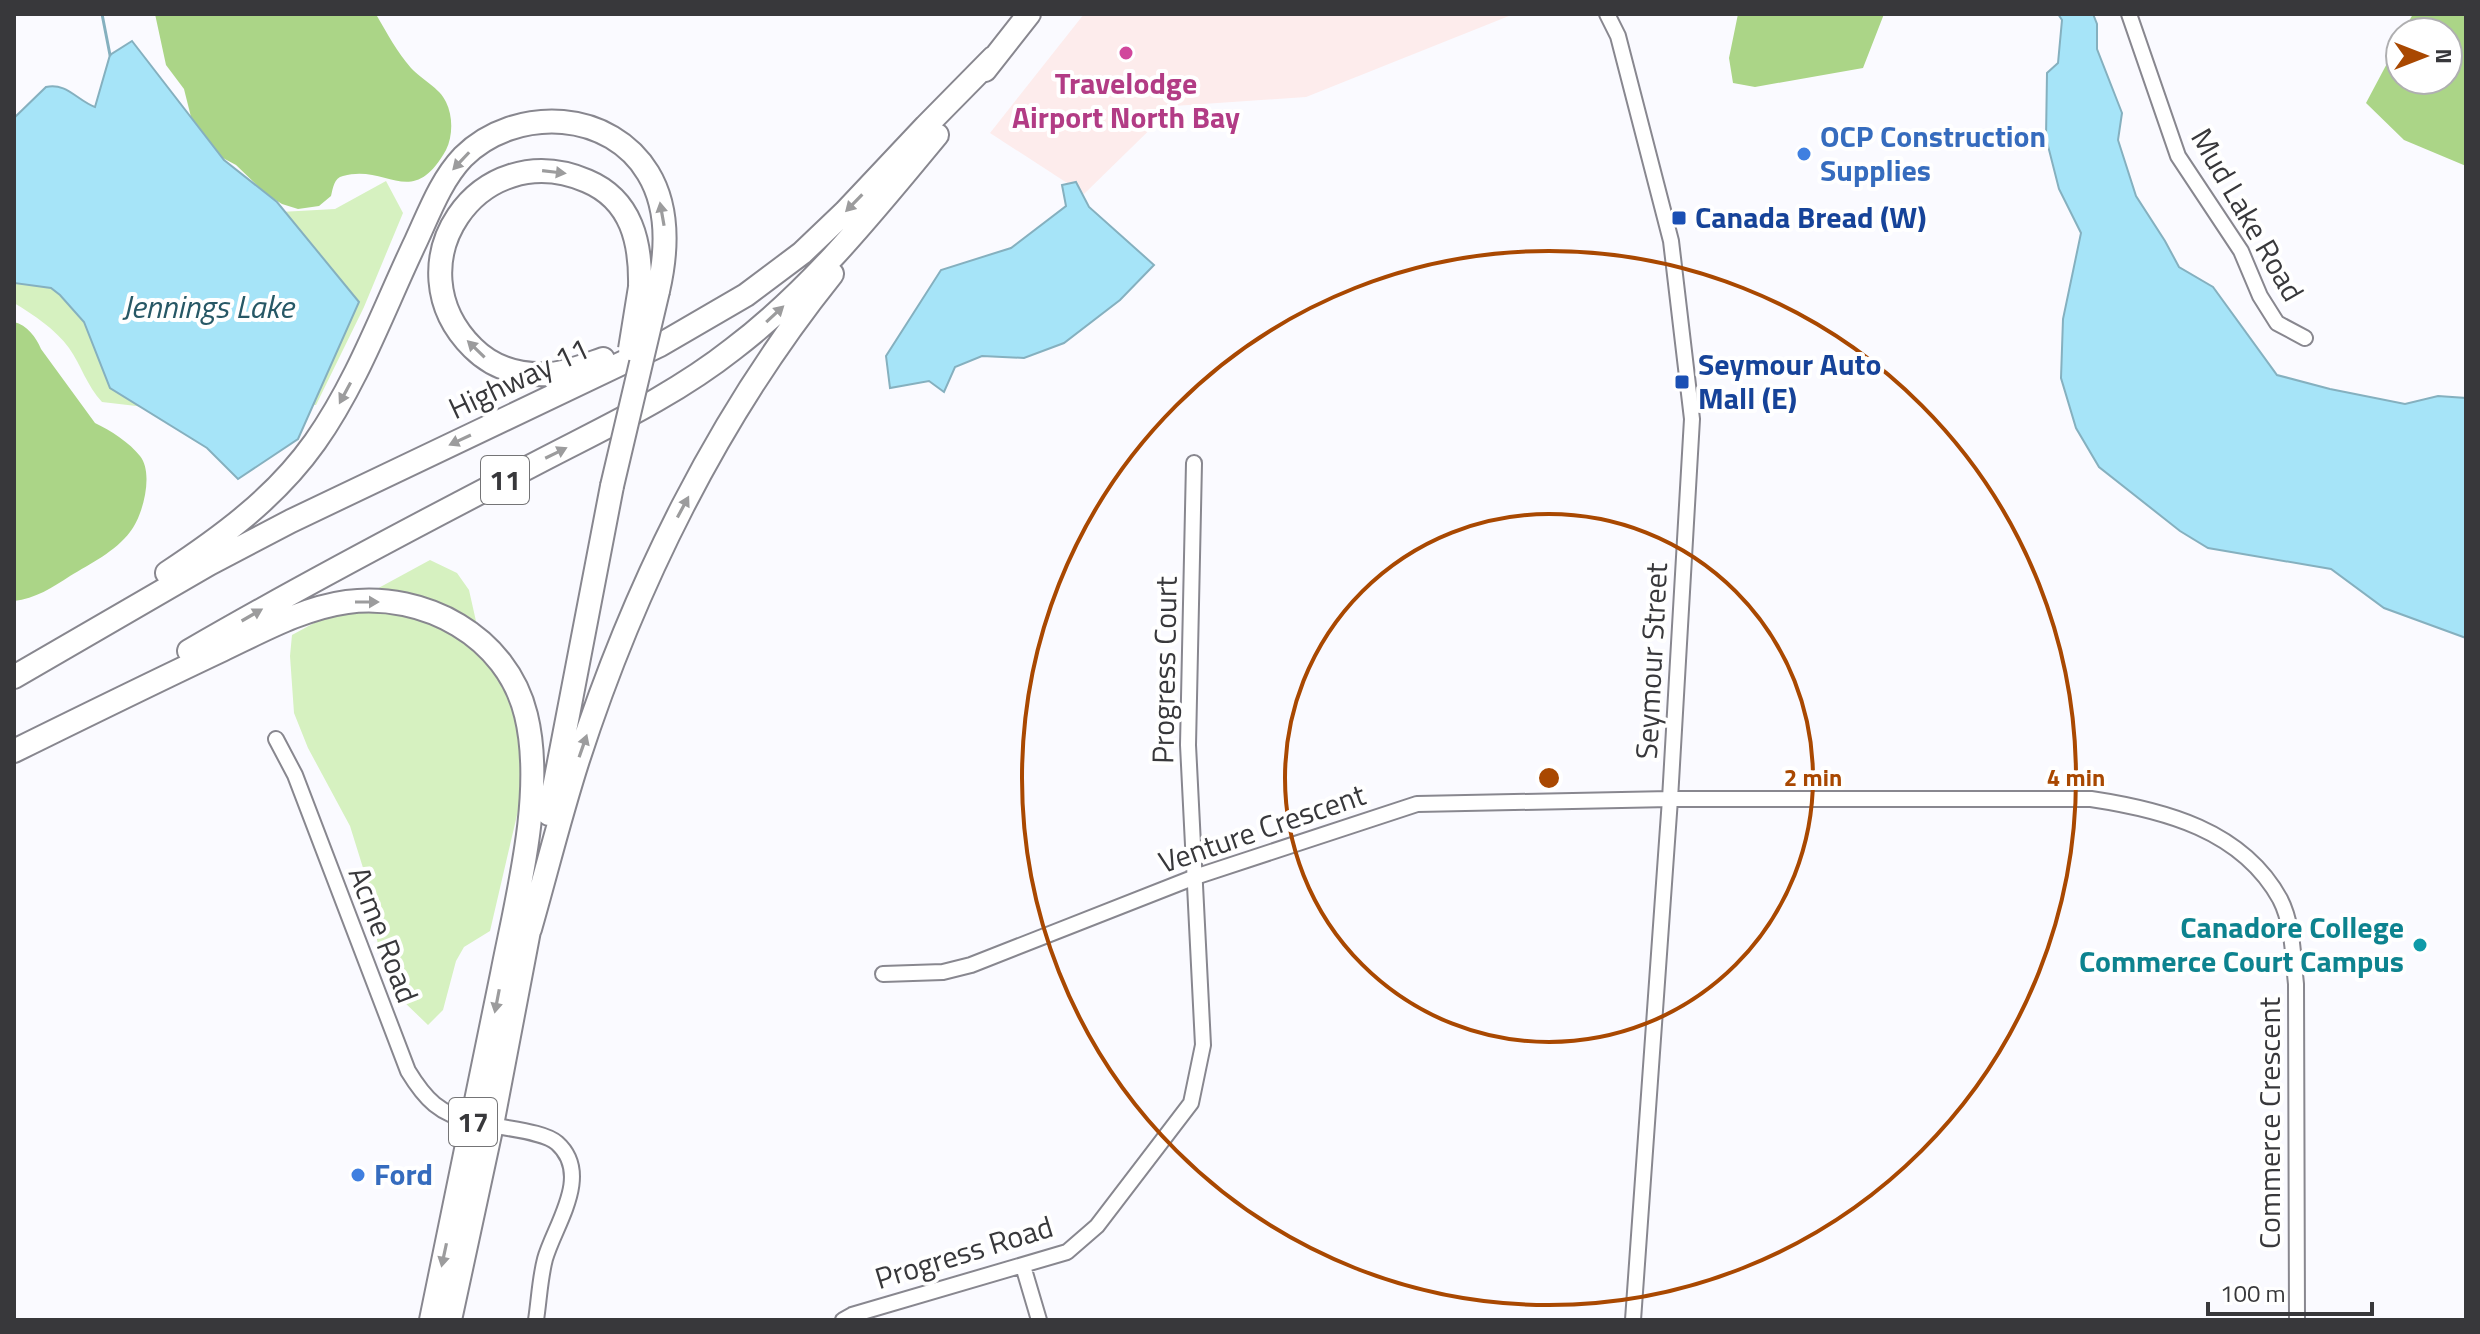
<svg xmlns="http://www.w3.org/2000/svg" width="2480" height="1334" font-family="'Titillium Web',sans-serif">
<rect width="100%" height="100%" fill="#fafaff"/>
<path fill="#fdecec" d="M1084,14H1514L1306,97L1174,106L1084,194L990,133Z"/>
<path fill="#d6f1c0" d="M386,181L403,213L364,307L316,405L162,409L102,402C87,386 81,365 69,348C55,329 34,315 14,303V245L280,212L335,209Z
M430,560L457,573L469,590L482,648L529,728L534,742L490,931L464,947L456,961L443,1010L428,1025L401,999L379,950L364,871L350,826L308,748L294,713L290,656L292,635Z"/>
<path fill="#abd587" d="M155,14L377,16C387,33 397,52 411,68C421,79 440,88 446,102C453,116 453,136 446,150C412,211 387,163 343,176C334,178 333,188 331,196L319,206L298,209L282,204L266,194L236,165L221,157L193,125L184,89L166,65Z
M1738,14H1884L1863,68L1755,87L1733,83L1729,58Z
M2413,14H2466V166L2404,140L2366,103L2400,39V80H2448V32H2403Z
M14,322C27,325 36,337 41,349L95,423C110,430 130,443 140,456C154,473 143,516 130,532C116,551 90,564 70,576C53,587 35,599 14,601Z"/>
<path fill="#a6e4f8" stroke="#85b0bf" stroke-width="2" d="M2058,14H2093L2097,24V49L2122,113L2118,140L2136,196L2165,241L2179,267L2213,287L2277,375L2330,389L2405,404L2438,396L2466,398V638L2384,608L2331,569L2208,548L2180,531L2099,467L2076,428L2061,378L2063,319L2081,233L2059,189L2046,138L2047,73L2058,63L2062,20Z
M132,41L224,160L277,202L359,302L298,439L238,479L207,448L110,388L84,322L60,295L51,288L14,283V118L46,87C66,82 78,101 95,107L110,55Z
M1076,182L1089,207L1154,265L1120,300L1064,343L1024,358L982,356L955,367L944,392L929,381L890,388L886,356L941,270L1011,248L1066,206L1062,185Z"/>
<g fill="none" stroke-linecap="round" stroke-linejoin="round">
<path stroke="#85b0bf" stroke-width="3" d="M102,14L110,55"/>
<defs>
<path id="minor" d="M1607,14L1618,36L1671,241L1692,419L1670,799L1633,1320
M2129,14L2178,156L2241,251L2260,296L2277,323L2305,338
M276,739L295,775L408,1071C425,1099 440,1115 473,1121
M883,974L943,972L971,965L1195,877L1417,804L1670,799H2091C2164,810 2242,830 2280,899C2293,924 2293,957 2296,984L2297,1320
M492,1125C509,1129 545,1132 557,1143C593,1175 554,1226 545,1259C540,1278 539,1300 536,1320
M1023,1266L1039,1320
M843,1320L852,1315L1067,1252L1097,1226L1191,1103L1203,1045L1188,745L1194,463"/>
<path id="highway" d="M985,70L1029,14
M603,359C586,365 569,372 551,374C522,376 494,369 473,348C390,266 478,134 587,181C632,200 641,243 640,287
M167,573C223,536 276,497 315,442C358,381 384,308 416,241C429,213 441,180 463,157C489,131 527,119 563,122C598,125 630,143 648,173C670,209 667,252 658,291
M189,651C301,586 415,526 529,467C599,430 671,398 733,349C812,289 874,211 937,135
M14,677L209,564L291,521L660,345L746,295L802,253L845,212L926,126L993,58
M14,751C83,717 152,683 222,650C262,631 303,608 347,602C424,592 507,636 526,715C545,792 517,897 502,974C479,1089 454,1204 431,1320
M549,814L612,486
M530,929C546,873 560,816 578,760C634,587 718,416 832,274
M450,1320L492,1125L532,915"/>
</defs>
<use href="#minor" stroke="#88878f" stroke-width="18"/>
<use href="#highway" stroke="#88878f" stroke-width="26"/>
<use href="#minor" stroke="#fff" stroke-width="14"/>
<use href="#highway" stroke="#fff" stroke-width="22"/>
<defs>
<path id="highway-bridge" d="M630,349L640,287
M612,486L658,291"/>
</defs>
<use href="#highway-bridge" stroke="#88878f" stroke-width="26" stroke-linecap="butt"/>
<use href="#highway-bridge" stroke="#fff" stroke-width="22"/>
</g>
<defs><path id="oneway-solid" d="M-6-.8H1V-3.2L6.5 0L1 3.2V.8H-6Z" transform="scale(2)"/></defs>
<g fill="#9c9c9d">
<use href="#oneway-solid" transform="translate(461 161) rotate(133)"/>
<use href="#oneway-solid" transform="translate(554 172) rotate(7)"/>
<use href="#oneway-solid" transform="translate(854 203) rotate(134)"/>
<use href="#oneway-solid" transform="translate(662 214) rotate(-100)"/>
<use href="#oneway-solid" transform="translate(775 314) rotate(-43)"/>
<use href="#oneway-solid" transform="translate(476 349) rotate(-136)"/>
<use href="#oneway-solid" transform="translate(345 393) rotate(118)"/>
<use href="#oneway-solid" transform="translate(460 440) rotate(155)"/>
<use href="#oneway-solid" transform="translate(556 453) rotate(-26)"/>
<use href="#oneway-solid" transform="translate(683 507) rotate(-62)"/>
<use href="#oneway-solid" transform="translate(367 602)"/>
<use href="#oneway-solid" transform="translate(252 615) rotate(-30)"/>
<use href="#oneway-solid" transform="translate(583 746) rotate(-71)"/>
<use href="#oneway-solid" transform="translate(497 1001) rotate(101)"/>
<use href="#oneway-solid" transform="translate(444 1255) rotate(102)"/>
</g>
<g fill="none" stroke="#a94801" stroke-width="4">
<circle cx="1549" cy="778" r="264"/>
<circle cx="1549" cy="778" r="527"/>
</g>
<circle fill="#d1479c" stroke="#fff" stroke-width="3" cx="1126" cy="53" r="8"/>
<g fill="#3f7fe0" stroke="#fff" stroke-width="3">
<circle cx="1804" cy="154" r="8"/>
<circle cx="358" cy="1175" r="8"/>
</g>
<g fill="#1a4fb4" stroke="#fff" stroke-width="3">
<rect x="1671" y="210" width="16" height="16" rx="4"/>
<rect x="1674" y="374" width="16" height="16" rx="4"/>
</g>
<circle fill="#0f9aa8" stroke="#fff" stroke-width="3" cx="2420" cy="945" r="8"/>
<g text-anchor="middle" stroke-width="8" stroke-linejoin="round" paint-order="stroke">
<g fill="#fff" stroke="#747476" stroke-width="2">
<rect x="481" y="456" width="48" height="48" rx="6"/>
<rect x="449" y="1098" width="48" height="48" rx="6"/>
</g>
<g font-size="28" font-weight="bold" fill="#38383b">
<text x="505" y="490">11</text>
<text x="473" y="1132">17</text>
</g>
<g font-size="30" font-weight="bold" fill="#b23c85" stroke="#fff">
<text x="1126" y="94">Travelodge<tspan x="1126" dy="34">Airport North Bay</tspan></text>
</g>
<g font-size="30" font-weight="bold" fill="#366cbe" stroke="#fff" text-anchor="start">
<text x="1820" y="147">OCP Construction<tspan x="1820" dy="34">Supplies</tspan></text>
<text x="374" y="1185">Ford</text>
</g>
<g font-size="30" fill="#38383b" stroke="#fff">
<text transform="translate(2247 215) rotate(60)" y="10">Mud Lake Road</text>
<text transform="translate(519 379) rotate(-25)" y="10">Highway 11</text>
<text transform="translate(1652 661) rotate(-87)" y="10">Seymour Street</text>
<text transform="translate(1165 670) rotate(-89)" y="10">Progress Court</text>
<text transform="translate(1262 829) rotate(-19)" y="10">Venture Crescent</text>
<text transform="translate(383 935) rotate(69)" y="10">Acme Road</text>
<text transform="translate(2270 1123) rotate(-90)" y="10">Commerce Crescent</text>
<text transform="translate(964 1253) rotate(-17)" y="10">Progress Road</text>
</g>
<g font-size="30" font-weight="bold" fill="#164399" stroke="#fff" text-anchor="start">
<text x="1695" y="228">Canada Bread (W)</text>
<text x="1698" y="375">Seymour Auto<tspan x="1698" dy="34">Mall (E)</tspan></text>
</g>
<g font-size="30" font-weight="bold" fill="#0d838f" stroke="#fff" text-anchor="end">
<text x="2404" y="938">Canadore College<tspan x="2404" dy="34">Commerce Court Campus</tspan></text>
</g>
<g font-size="32" font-style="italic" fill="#275866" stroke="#fff">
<text x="208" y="318">Jennings Lake</text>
</g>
</g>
<circle cx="1549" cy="778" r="12" fill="#a94801" stroke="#fff" stroke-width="4"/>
<g font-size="24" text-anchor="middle" font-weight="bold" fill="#a94801" stroke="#fff" stroke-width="8" stroke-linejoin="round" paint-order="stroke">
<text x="1813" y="786">2 min</text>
<text x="2076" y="786">4 min</text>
</g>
<rect width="2480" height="1334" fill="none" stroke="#38383b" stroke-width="32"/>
<g transform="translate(2424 56) rotate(90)"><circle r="38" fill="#ffffff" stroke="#afafb1" stroke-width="2"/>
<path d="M0-6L14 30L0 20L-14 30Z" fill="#a94801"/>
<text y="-12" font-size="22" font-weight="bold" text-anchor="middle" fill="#38383b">N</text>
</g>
<path d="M2208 1302v12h164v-12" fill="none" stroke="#38383b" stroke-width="4"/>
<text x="2220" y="1302" font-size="24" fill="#38383b" stroke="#ffffff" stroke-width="6" paint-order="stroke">100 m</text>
</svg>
